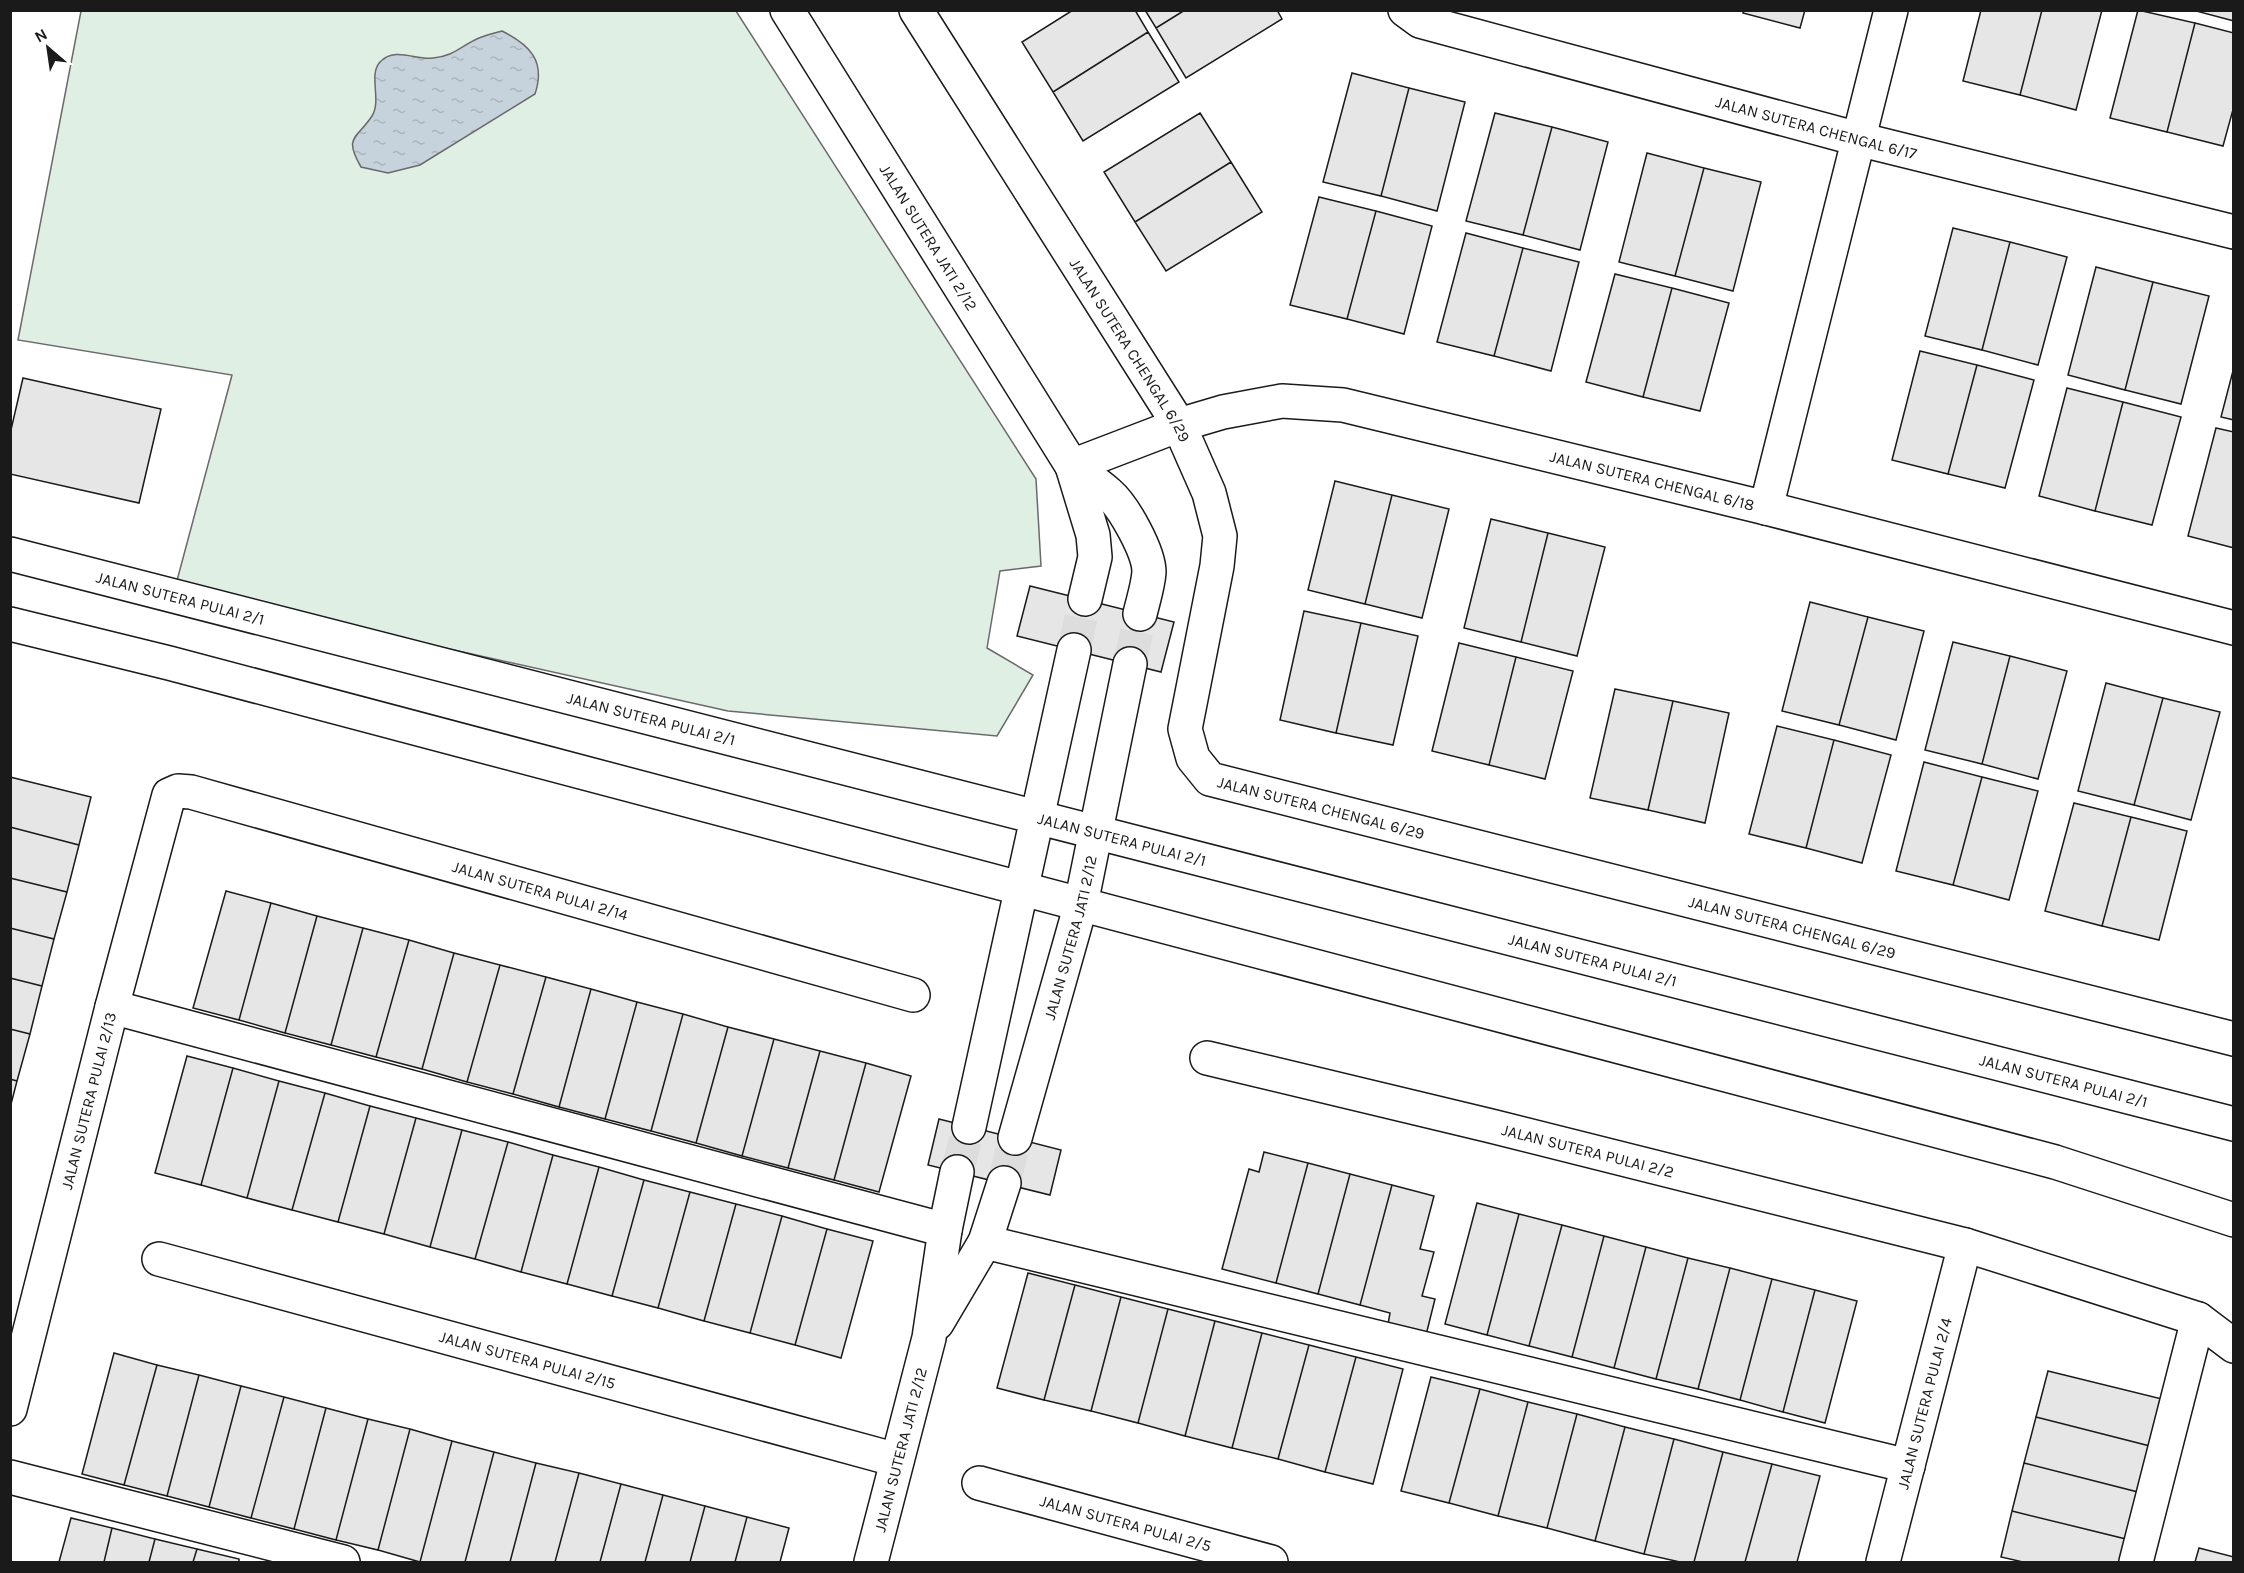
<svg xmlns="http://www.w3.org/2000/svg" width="2244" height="1573" font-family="Karla,sans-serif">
<defs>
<pattern id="water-ripples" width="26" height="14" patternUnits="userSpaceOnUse" patternTransform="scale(1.5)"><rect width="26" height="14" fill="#c6d2dc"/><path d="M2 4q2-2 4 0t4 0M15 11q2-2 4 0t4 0" fill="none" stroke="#aab4bc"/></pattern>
</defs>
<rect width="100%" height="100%" fill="#fff"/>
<path fill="#e0efe3" stroke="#6a6a6a" stroke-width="1.5" d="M81,11H736L1036,479L1041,566L1000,571L987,648L1033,675L997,736L728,711L175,588L232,375L18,340Z"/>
<path fill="url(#water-ripples)" stroke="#6a6a6a" stroke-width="1.5" d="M502,31C530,45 546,61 535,94L420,165L388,173L361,167C343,136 357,139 372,116C382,100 368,75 380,62C395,46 417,61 433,58C455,56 462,45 479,38C486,35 494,33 502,31Z"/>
<path fill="#e6e6e6" stroke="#1a1a1a" stroke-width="1.5" d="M1073,10H1135L1148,32L1053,92L1022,42Z
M1145,10H1185L1156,28Z
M1185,10H1277L1282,19L1186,78L1156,28Z
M1744,10H1805L1800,28L1743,13Z
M1981,10H2042L2020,95L1963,81Z
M2042,10H2102L2076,110L2020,95Z
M2138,10L2195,23L2167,132L2110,118Z
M2196,10H2234V21L2196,11Z
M2195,23L2234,33V106L2223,146L2167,132Z
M1148,32L1179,82L1083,141L1053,92Z
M1352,73L1409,88L1381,196L1323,182Z
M1409,88L1465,102L1437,211L1381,196Z
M1200,113L1231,162L1135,222L1104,172Z
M1495,113L1552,127L1523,235L1466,221Z
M1552,127L1608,142L1580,250L1523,235Z
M1647,153L1704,168L1675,276L1619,262Z
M1231,162L1262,212L1166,271L1135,222Z
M1704,168L1761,182L1733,291L1675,276Z
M1319,197L1376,211L1347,319L1290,305Z
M1376,211L1432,226L1404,334L1347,319Z
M1953,228L2010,242L1982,350L1925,336Z
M1466,233L1523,248L1494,356L1437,342Z
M2010,242L2067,257L2038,365L1982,350Z
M1523,248L1579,262L1551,371L1494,356Z
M2096,267L2153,282L2125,390L2068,375Z
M1615,274L1672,288L1643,397L1586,382Z
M2153,282L2209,296L2181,404L2125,390Z
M1672,288L1729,303L1700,411L1643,397Z
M1920,351L1977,365L1948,474L1892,460Z
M1977,365L2034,380L2005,488L1948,474Z
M2234,367V420L2221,417Z
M23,378L161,409L139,503L10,474V434Z
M2067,388L2123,402L2095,511L2039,496Z
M2123,402L2181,417L2152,525L2095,511Z
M2216,428L2234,432V548L2188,536Z
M1335,481L1392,495L1365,604L1308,590Z
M1392,495L1449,509L1422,618L1365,604Z
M1491,519L1548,533L1521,642L1464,628Z
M1548,533L1605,547L1577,656L1521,642Z
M1030,586L1174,622L1161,672L1017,636Z
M1810,602L1868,617L1839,725L1782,711Z
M1304,611L1361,623L1336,733L1280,720Z
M1868,617L1924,631L1896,740L1839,725Z
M1361,623L1418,636L1393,745L1336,733Z
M1953,642L2010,656L1982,764L1925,750Z
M1459,643L1516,657L1489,765L1432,751Z
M2010,656L2067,671L2038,779L1982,764Z
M1516,657L1573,671L1545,779L1489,765Z
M2106,683L2163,698L2134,805L2078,791Z
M1615,689L1673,701L1648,810L1590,798Z
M2163,698L2220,712L2191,820L2134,805Z
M1673,701L1729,713L1705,823L1648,810Z
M1777,726L1834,740L1806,848L1749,834Z
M1834,740L1891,755L1862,863L1806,848Z
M1924,762L1982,777L1953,885L1896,871Z
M10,777L91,797L79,845L10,827Z
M1982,777L2038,791L2009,900L1953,885Z
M2074,803L2131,817L2102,926L2045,911Z
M2131,817L2187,831L2159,940L2102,926Z
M10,827L79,845L67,892L10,878Z
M10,878L67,892L54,939L10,928Z
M226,891L271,903L239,1020L193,1008Z
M271,903L317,916L285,1033L239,1020Z
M317,916L363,928L331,1045L285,1033Z
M10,928L54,939L42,986L10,978Z
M363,928L409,940L376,1057L331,1045Z
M409,940L454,953L422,1069L376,1057Z
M454,953L500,965L467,1082L422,1069Z
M500,965L546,977L513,1094L467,1082Z
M546,977L591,989L559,1107L513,1094Z
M10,978L42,986L30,1034L10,1029Z
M591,989L637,1002L605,1119L559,1107Z
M637,1002L683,1014L651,1131L605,1119Z
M683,1014L728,1027L696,1143L651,1131Z
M728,1027L774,1039L742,1156L696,1143Z
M10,1029L30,1034L17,1081L10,1079Z
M774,1039L820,1051L788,1168L742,1156Z
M820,1051L866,1063L834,1180L788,1168Z
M187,1056L233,1068L201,1185L155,1173Z
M866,1063L911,1076L879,1192L834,1180Z
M233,1068L279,1081L247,1198L201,1185Z
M10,1079L17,1081L10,1108Z
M279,1081L325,1093L292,1210L247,1198Z
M325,1093L370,1106L338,1222L292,1210Z
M370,1106L416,1118L384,1234L338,1222Z
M416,1118L462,1130L430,1247L384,1234Z
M939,1119L1061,1150L1050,1195L928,1165Z
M462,1130L508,1142L475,1259L430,1247Z
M508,1142L553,1155L521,1272L475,1259Z
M1264,1152L1308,1163L1276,1283L1222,1269L1249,1169L1259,1172Z
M553,1155L599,1167L567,1284L521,1272Z
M1308,1163L1350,1174L1318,1294L1276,1283Z
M599,1167L644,1180L612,1296L567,1284Z
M1350,1174L1392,1185L1360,1305L1318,1294Z
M644,1180L690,1192L658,1308L612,1296Z
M1392,1185L1434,1196L1420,1249L1434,1252L1422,1296L1435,1299L1425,1339L1387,1330L1390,1313L1360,1305Z
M690,1192L736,1204L704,1321L658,1308Z
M1477,1203L1519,1214L1487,1335L1445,1324Z
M736,1204L782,1216L750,1333L704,1321Z
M1519,1214L1562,1225L1529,1346L1487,1335Z
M782,1216L827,1229L795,1345L750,1333Z
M1562,1225L1604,1236L1572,1357L1529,1346Z
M827,1229L873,1241L841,1358L795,1345Z
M1604,1236L1646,1247L1614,1368L1572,1357Z
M1646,1247L1688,1258L1656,1379L1614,1368Z
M1688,1258L1730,1268L1698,1389L1656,1379Z
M1730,1268L1772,1279L1740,1400L1698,1389Z
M1028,1273L1075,1285L1044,1400L997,1388Z
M1772,1279L1815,1290L1783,1412L1740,1400Z
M1075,1285L1121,1297L1091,1411L1044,1400Z
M1815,1290L1857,1301L1825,1423L1783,1412Z
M1121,1297L1168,1309L1138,1423L1091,1411Z
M1168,1309L1215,1321L1185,1436L1138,1423Z
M1215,1321L1262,1333L1232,1448L1185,1436Z
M1262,1333L1309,1345L1278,1459L1232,1448Z
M1309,1345L1356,1357L1325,1472L1278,1459Z
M114,1353L157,1365L124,1485L82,1474Z
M1356,1357L1403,1369L1373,1484L1325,1472Z
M157,1365L199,1375L167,1496L124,1485Z
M2048,1371L2162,1399L2150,1446L2036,1417Z
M199,1375L241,1386L209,1507L167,1496Z
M1431,1377L1480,1389L1449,1503L1401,1491Z
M241,1386L284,1397L251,1518L209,1507Z
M1480,1389L1528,1402L1498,1516L1449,1503Z
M284,1397L326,1408L294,1529L251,1518Z
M1528,1402L1577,1414L1547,1528L1498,1516Z
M326,1408L368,1419L336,1540L294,1529Z
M1577,1414L1625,1427L1595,1541L1547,1528Z
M2036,1417L2150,1446L2138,1492L2024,1463Z
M368,1419L410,1429L378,1550L336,1540Z
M1625,1427L1674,1439L1644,1554L1595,1541Z
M410,1429L452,1441L420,1562L378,1550Z
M1674,1439L1723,1452L1694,1562H1680L1644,1554Z
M452,1441L494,1452L465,1562H420Z
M494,1452L536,1463L510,1562H465Z
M1723,1452L1772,1464L1745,1562H1694Z
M536,1463L579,1473L555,1562H510Z
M2024,1463L2138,1492L2126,1539L2012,1511Z
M1772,1464L1820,1476L1797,1562H1745Z
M579,1473L621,1484L600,1562H555Z
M621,1484L663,1495L645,1562H600Z
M663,1495L705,1506L690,1562H645Z
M705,1506L747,1517L735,1562H690Z
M2012,1511L2126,1539L2120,1562H2023L2001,1557Z
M747,1517L789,1528L780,1562H735Z
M71,1518L112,1528L104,1562H59Z
M112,1528L155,1539L149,1562H104Z
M155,1539L197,1549L193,1562H149Z
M2199,1548L2234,1557V1562H2195Z
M197,1549L239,1559V1562H193Z"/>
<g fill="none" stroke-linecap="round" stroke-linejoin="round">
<path stroke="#ddd" stroke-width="33" stroke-dasharray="33 16" stroke-linecap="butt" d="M1074,650L1085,599
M1130,664L1140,614
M957,1172L969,1127
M1004,1183L1015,1138"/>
<defs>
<g id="minor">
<path id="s1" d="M787,10L1072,466L1093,535L1095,557L1085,599"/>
<path id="s2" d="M916,10L1179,425L1209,493L1220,536L1217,566L1185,729L1193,758L1210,779L2234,1039"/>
<path id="s3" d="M1405,10L1420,21L1858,139L2234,232"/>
<path id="s4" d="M1072,466L1179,425L1223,412L1282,401L1343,405L1766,508L2234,628"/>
<path d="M1072,466C1084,475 1098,484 1109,494C1124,507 1149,552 1149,572C1148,586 1143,601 1140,614"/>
<path d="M1766,508L1891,10"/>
<path d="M112,1007L945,1230"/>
<path id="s5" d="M1207,1058L1491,1126L1965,1245L2198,1319L2234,1346"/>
<path d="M969,1127L1074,650"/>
<path id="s6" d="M1015,1138L1081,904L1130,664"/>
<path d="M985,1242L1908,1466"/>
<path id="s7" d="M159,1259L897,1460"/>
<path d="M937,1323L985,1242L1004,1183"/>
<path id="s8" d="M10,1409L112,1007L169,795L178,791L191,792L913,995"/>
<path d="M10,1477L343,1562"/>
<path id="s9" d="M979,1483L1271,1562"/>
<path id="s10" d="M871,1562L929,1338L945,1230L957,1172"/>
<path id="s11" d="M1883,1562L1965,1245"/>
<path d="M2136,1562L2198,1319"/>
</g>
<g id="major">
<path id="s12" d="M10,554L2234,1124"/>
<path d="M10,624L169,663L2055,1162L2234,1220"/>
</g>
</defs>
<use href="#minor" stroke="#1a1a1a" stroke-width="36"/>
<use href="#major" stroke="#1a1a1a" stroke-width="36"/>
<use href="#minor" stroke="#fff" stroke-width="33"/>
<use href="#major" stroke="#fff" stroke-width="33"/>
</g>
<g text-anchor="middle" stroke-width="4.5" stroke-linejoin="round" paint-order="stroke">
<g font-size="16" fill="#1a1a1a" stroke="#fff">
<text dy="6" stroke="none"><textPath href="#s3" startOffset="429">JALAN SUTERA CHENGAL 6/17</textPath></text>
<text dy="6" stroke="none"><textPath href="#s1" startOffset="268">JALAN SUTERA JATI 2/12</textPath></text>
<text dy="6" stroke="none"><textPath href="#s2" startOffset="402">JALAN SUTERA CHENGAL 6/29</textPath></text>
<text dy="6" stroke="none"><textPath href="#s4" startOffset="600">JALAN SUTERA CHENGAL 6/18</textPath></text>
<text dy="6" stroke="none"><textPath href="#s12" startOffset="176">JALAN SUTERA PULAI 2/1</textPath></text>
<text dy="6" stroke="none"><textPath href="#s12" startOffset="662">JALAN SUTERA PULAI 2/1</textPath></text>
<text dy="6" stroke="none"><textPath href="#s2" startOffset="978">JALAN SUTERA CHENGAL 6/29</textPath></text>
<text dy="6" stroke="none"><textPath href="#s12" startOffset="1148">JALAN SUTERA PULAI 2/1</textPath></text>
<text dy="6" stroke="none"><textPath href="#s8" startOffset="1020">JALAN SUTERA PULAI 2/14</textPath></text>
<text dy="6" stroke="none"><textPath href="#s2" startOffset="1464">JALAN SUTERA CHENGAL 6/29</textPath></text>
<text dy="6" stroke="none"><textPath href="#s6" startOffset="208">JALAN SUTERA JATI 2/12</textPath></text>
<text dy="6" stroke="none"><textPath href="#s12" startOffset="1634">JALAN SUTERA PULAI 2/1</textPath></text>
<text dy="6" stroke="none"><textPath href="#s12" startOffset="2120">JALAN SUTERA PULAI 2/1</textPath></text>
<text dy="6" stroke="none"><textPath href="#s8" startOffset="318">JALAN SUTERA PULAI 2/13</textPath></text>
<text dy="6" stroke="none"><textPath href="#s5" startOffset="392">JALAN SUTERA PULAI 2/2</textPath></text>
<text dy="6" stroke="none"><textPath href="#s7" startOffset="382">JALAN SUTERA PULAI 2/15</textPath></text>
<text dy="6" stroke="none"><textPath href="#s11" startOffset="164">JALAN SUTERA PULAI 2/4</textPath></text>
<text dy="6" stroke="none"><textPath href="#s10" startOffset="116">JALAN SUTERA JATI 2/12</textPath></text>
<text dy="6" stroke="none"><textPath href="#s9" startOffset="152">JALAN SUTERA PULAI 2/5</textPath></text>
</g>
</g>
<rect width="2244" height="1573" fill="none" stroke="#1a1a1a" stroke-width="24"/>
<g transform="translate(48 48) rotate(331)" stroke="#ffffff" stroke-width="4.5" paint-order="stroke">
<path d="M0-4.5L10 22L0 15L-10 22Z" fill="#1a1a1a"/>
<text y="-9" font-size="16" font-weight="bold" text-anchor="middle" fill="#1a1a1a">N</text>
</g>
</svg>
